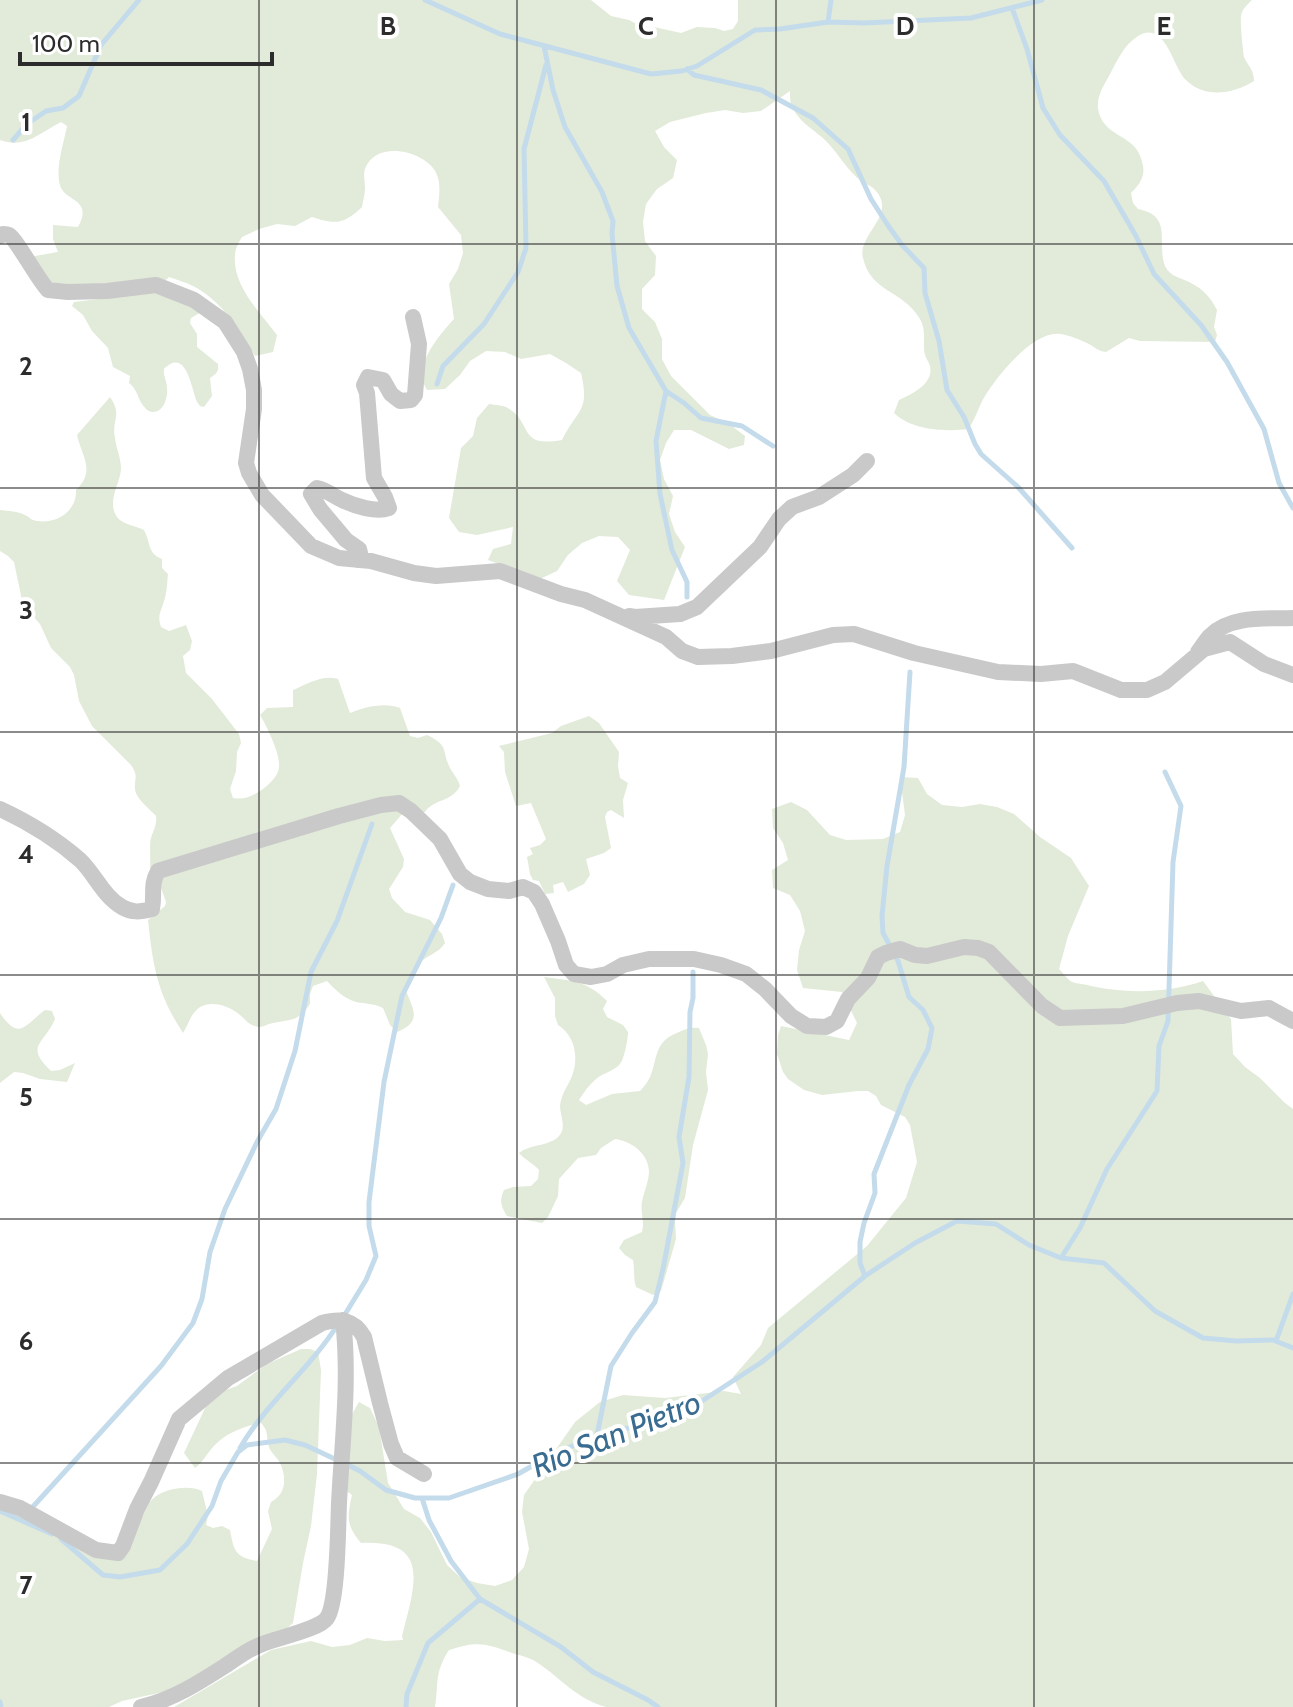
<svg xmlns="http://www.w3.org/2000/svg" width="1293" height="1707" font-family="Cabin,sans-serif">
<rect width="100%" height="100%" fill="#fff"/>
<path fill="#e2ebd9" d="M0,0H591L611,16L629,20L644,28L654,27L681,33L697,27L715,28L724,31L733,29L738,21V0H1252C1247,5 1242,9 1241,16C1240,21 1243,52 1244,57C1248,66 1254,70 1254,81C1233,94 1205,99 1186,80C1173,69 1166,19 1138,36C1123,46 1117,61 1109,76C1102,88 1094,101 1100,116C1110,140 1138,134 1143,166C1145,177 1139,185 1131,193L1133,203L1138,209C1174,216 1156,243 1165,266C1170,277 1182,278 1191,283C1203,289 1211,298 1217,310L1214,327L1217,335L1215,342L1140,341L1129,338L1106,352C1098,351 1096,348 1089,344C1081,340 1069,335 1060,334C1033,331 998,375 985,396C978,407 976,419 968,429C945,432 911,430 894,413L899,400C912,394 934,384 930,366C929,362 926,359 925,355C922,343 927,331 920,319C902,289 871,293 863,258C857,235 897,215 876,191C872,186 866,184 861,181C848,171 839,155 828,143C817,131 802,125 793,109C790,104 790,97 790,91L761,111L743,113L725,110L706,113L670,122L655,131L664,147L677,160L673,178L657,189L646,204L643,222L645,241L656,256L655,275L642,289V309L655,322L662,339V359L671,376L710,415L728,423L745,436L744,445L729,449L691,430H674L666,443L660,460L664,479L673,496L669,514L675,532L685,547L664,600L629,595L617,581L630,550L618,537L599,536L582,543L568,555L557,571L540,579L488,560L493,549L511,544L513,527L477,535L459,532L449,518L461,448L473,436L477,418L489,404C495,405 503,405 508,408C534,424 517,448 562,440C578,408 590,412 581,373L566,363L550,354L521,359L505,352L486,351L470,361L460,375L445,389L427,390C425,386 422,382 422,378C420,358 441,333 454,319L449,284L458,269L463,253L461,235L438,207C439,197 441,185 437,175C429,152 376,138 365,169C363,174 365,182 365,188C365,194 363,201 362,207C344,224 336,225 312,217L295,226L277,224L259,229L242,237C239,242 235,249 235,255C232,286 261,313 277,335L273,352L255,356C240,330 221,300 193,286C185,282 177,280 169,277L165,281L108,288L48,282L29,257L58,252L53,239V225L78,227C94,198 64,202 60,185C55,167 64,143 67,126L61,122C39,133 26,149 0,140Z
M159,292L203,311L191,318L190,323L197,334V347L218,364C219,372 216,374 210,378L212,396L204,407L200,406L197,402C191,387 186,347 164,369C163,377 167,380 167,388C168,397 164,413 152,412C147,411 145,408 142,404C137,396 137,389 129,383L130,376L113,367L108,348L92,331L83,315L72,306L74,302Z
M110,397C123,416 111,420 115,438C116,448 121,458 121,468C121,483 106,501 117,517C122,524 136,526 144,530C151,543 147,553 162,559V568L168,574C167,583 167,593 164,601C161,612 157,615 161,627L169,631L186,625L192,641L190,650L183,656L186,673L212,699L239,734L241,743L237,752L236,771L230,789L233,798C245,800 253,796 263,789C282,774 282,766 274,744C270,734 266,725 260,715L267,708L293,707V690C307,684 323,674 338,679L350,713C365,707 384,702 400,708L410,736L418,738L427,735C450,746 441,750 450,768C454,775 458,779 460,786C451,803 435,798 425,812L403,813L390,828L404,859L403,867L389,889L392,898L405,912L430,920L442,934L445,943C438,954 427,955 418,964C412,970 409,981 405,988C412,1008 424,1021 397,1032L390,1025L383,1008C373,1003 366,1004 356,1002C345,999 334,989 327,981L313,986L310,994V1004C298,1022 292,1019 273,1023C266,1024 262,1029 255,1026C249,1025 245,1019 240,1015C230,1006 212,1000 200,1007C190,1014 189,1024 183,1033C157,993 153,966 148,920L165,906L166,902L160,885L162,863L150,868C151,858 149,846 151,838C154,829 157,825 156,816C150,809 137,800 135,790C134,778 139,777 131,765L92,726L79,701L74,675L70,667L51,648L40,624L23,605L14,562L8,556L0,551V510C8,511 18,511 25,515C33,519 28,519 37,521C57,524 77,511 76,490C96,471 82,457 77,435Z
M589,716L599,723L619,752L618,766L620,778L628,783L623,800L624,818L611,810L607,812L605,817L611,848L604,853L586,859L590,875L584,884L568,892L563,882L553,885L554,893L545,894L539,881L533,880L530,874L527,857L533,854L530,848L540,845L546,839L531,803L516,806L505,772L504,752L499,746L552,733L561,726Z
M900,777L918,778L927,794L942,805L962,807L980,804L997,807L1014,814L1040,837L1071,858L1089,886L1068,936L1059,969C1063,973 1067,979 1072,982C1078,984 1085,984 1091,986C1127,994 1168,993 1203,981L1231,1019L1233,1054L1245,1067L1260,1078L1285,1103L1293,1109V1707H606C575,1698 563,1680 538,1663C531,1658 523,1656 515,1654C487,1644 479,1640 449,1650C434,1674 439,1681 435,1707H174L271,1650L311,1641L332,1647L350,1645L367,1638L385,1641L403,1640L402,1636C414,1588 433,1539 361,1543C346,1525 347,1517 352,1495L340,1486L351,1416L359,1402L370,1408L379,1427L388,1483L404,1509L420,1518L431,1532L447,1565L460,1577L477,1583L495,1586L512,1580L524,1567L529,1549L522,1512L524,1495L575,1422L600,1402L623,1395L665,1398L724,1391L741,1394L733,1377L761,1345L768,1328L867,1246L906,1198L917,1162L910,1125L905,1117L881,1105L876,1096L868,1091H858L822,1095L804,1090L788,1079L783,1072L777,1054L778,1035L781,1026L849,1040L857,1023L842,992L803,988L797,970L799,950L805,931L800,911L790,895L773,888L772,870L788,860L783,843L773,828L772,809L791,802L807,810L830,835L846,840L883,839L900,832L905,815Z
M544,977C572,981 586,980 607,1001L603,1009L607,1017L623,1025L628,1032C628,1039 624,1060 620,1064C614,1071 603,1073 596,1079C589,1085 584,1092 579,1100L586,1105L612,1094L640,1091C663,1069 646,1044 679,1032C686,1029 691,1027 699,1028L706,1045L708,1054L706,1072L708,1090L693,1145L685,1198L676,1213L675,1222L676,1239L661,1291L653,1295L636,1287C633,1278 635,1269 633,1260L625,1255L619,1248L624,1240L642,1232C645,1221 640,1212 642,1202C644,1191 649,1181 649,1171C648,1153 631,1141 615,1139L601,1148L596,1155L578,1158L559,1179L558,1196L548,1217L542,1223L507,1216C501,1206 499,1201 504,1190L513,1187L531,1186L538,1179L539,1170C533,1163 525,1160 519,1153C530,1144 551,1146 559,1136C567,1127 560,1116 560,1106C561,1094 568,1086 572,1076C579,1057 575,1036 558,1025L555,1016V998Z
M45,1010L52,1011L55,1019C44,1045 24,1045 51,1071L60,1070L75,1063L67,1082L40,1079L23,1073L14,1072L0,1083V1013C19,1041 24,1026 45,1010Z
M301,1349H310L318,1352L321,1370L317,1474L311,1526L303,1563L293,1623L286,1629L168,1691L122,1701L109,1707H0V1507L110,1559C119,1547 130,1536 138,1525C143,1518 145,1509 150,1502C159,1489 188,1484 202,1491L208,1516L206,1525L213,1528L222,1526L230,1530C234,1551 235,1557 257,1561L272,1529L268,1511L271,1502C286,1494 287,1478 280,1463C277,1457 271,1453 269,1447C266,1437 269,1431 261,1423C242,1427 226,1433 213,1447C206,1455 203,1462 195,1468L184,1453L207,1404L220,1392L237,1386L267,1364Z"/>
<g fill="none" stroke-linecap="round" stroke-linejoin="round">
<path stroke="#c4dbeb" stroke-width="5" d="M425,0L500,34L651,74L682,71L697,66L755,30L780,29L828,22L864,23L971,18L1042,0
M1012,8L1027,49L1043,108L1060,135L1104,181L1136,236L1154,274L1201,325L1227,362L1264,429L1279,483L1293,508
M828,22L831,0
M544,46L553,90L565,127L602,192L613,221L612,233L617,286L629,328L666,391L656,441L660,494L672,550L687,582V597
M687,69L694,75L761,90L813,118L848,149L871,199L887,224L902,245L924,268L925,293L939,341L947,390L964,417L975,444L981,454L1018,487L1072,548
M13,140L27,124L46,111L63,108L79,96L101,45L139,0
M437,384L443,366L484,324L518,272L526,248L524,149L546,65
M666,391L684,403L701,418L742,426L773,446
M1061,1258L1080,1228L1107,1169L1157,1091L1159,1046L1168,1021L1173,862L1181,806L1165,772
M865,1276L860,1263V1242L864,1223L875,1193L874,1174L909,1085L928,1049L932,1028L923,1010L909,997L898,961L883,933L882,916L887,866L904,767L910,672
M344,1316L366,1280L376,1256L369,1226V1202L384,1082L402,996L441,918L453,885
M1276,1341L1293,1294
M597,1435L611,1366L632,1333L655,1302L663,1269L683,1163L679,1137L689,1077L690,1012L693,998V972
M240,1448C266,1403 310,1369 338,1324
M346,1464L360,1471L386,1490L415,1498H449L518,1474L548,1457L597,1435L642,1425L685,1412L762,1362L865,1276L915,1243L957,1221L996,1224L1029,1245L1061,1258L1104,1263L1155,1311L1203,1338L1236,1341L1273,1340L1293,1348
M422,1498L429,1520L451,1561L480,1599L561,1647L593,1672L648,1700L658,1707
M0,1511L52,1534
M29,1511L161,1366L193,1323L202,1299L210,1252L225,1209L257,1142L276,1109L295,1051L311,972L337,921L372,824
M61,1539L103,1575L120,1577L160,1570L187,1544L212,1506L221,1481L238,1452L247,1445L285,1440L305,1445L337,1460
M0,1702L1,1707
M406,1707L407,1694L428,1643L480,1599"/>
<path stroke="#c9c9c9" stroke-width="16" d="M0,236L3,234C5,234 7,234 9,235C17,240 38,280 48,290L68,292L107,291L156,285L194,300L225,322L244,352L250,369L254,390V409L246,463L249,473L262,495L311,546L339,558L371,561L414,573L436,576L500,571L561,594L585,600L666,637L682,651L698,657L732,656L771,651L833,635L854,634L914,653L998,672L1041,674L1073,671L1121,690H1147L1165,682L1204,649L1230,642L1264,664L1293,675
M357,560L360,553L359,549L346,540L320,509L311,494L317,488C327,490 333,496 342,500C355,506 376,513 389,508L385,497L374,478L367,393L364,385L368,377L383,380L391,394L400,401L411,400L415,395L419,344L413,317
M629,616L635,617L680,614L697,607L760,547L779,519L792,507L819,497L853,475L867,461
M1198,652C1202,647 1206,640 1210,636C1230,615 1267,619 1293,618
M0,809C28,822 56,839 80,860C95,874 103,896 122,907C132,913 140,912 152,909C155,893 150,886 158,871L339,816L381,805L399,803L411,811L440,839L460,874L470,882L488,889L509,891L523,887L534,892L542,904L558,941L566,965L574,974L591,977L607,974L623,965L649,959H694L721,965L746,974L765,989L791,1016L807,1026L826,1027L837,1021L848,999L868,978L878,957L886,953L900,949L915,955L927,956L964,947L978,948L989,952L1042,1006L1060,1018L1123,1016L1177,1003L1199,1001L1241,1011L1269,1008L1293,1021
M0,1502L20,1508L96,1550L118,1553L123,1546L137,1509L151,1482L179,1419L228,1378L322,1323C340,1318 354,1319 364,1337L380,1403L391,1444L397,1458L424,1474
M141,1707C174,1699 200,1682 228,1664C238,1657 249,1649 260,1645C275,1638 319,1630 327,1618C338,1602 338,1526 339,1503C342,1443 350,1380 343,1320"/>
</g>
<path fill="none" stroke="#2c2c2c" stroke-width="2" stroke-opacity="0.55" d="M259,0V1707M517,0V1707M776,0V1707M1034,0V1707M0,244H1293M0,488H1293M0,732H1293M0,975H1293M0,1219H1293M0,1463H1293"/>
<g text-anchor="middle" stroke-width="8" stroke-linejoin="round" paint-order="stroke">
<g font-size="32" font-style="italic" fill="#396c90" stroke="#fff">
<text transform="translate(616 1434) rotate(-22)" y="11">Rio San Pietro</text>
</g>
</g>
<g font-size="26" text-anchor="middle" font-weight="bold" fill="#2c2c2c" stroke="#fff" stroke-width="8" stroke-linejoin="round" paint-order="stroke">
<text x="388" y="35">B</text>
<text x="646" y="35">C</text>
<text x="905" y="35">D</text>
<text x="1164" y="35">E</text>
<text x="26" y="131">1</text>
<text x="26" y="375">2</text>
<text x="26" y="619">3</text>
<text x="26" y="863">4</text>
<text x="26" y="1106">5</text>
<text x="26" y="1350">6</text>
<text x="26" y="1594">7</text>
</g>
<path d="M20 52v12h252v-12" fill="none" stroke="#2c2c2c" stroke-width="4"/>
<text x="32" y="52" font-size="24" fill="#2c2c2c" stroke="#ffffff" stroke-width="6" paint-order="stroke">100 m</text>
</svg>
